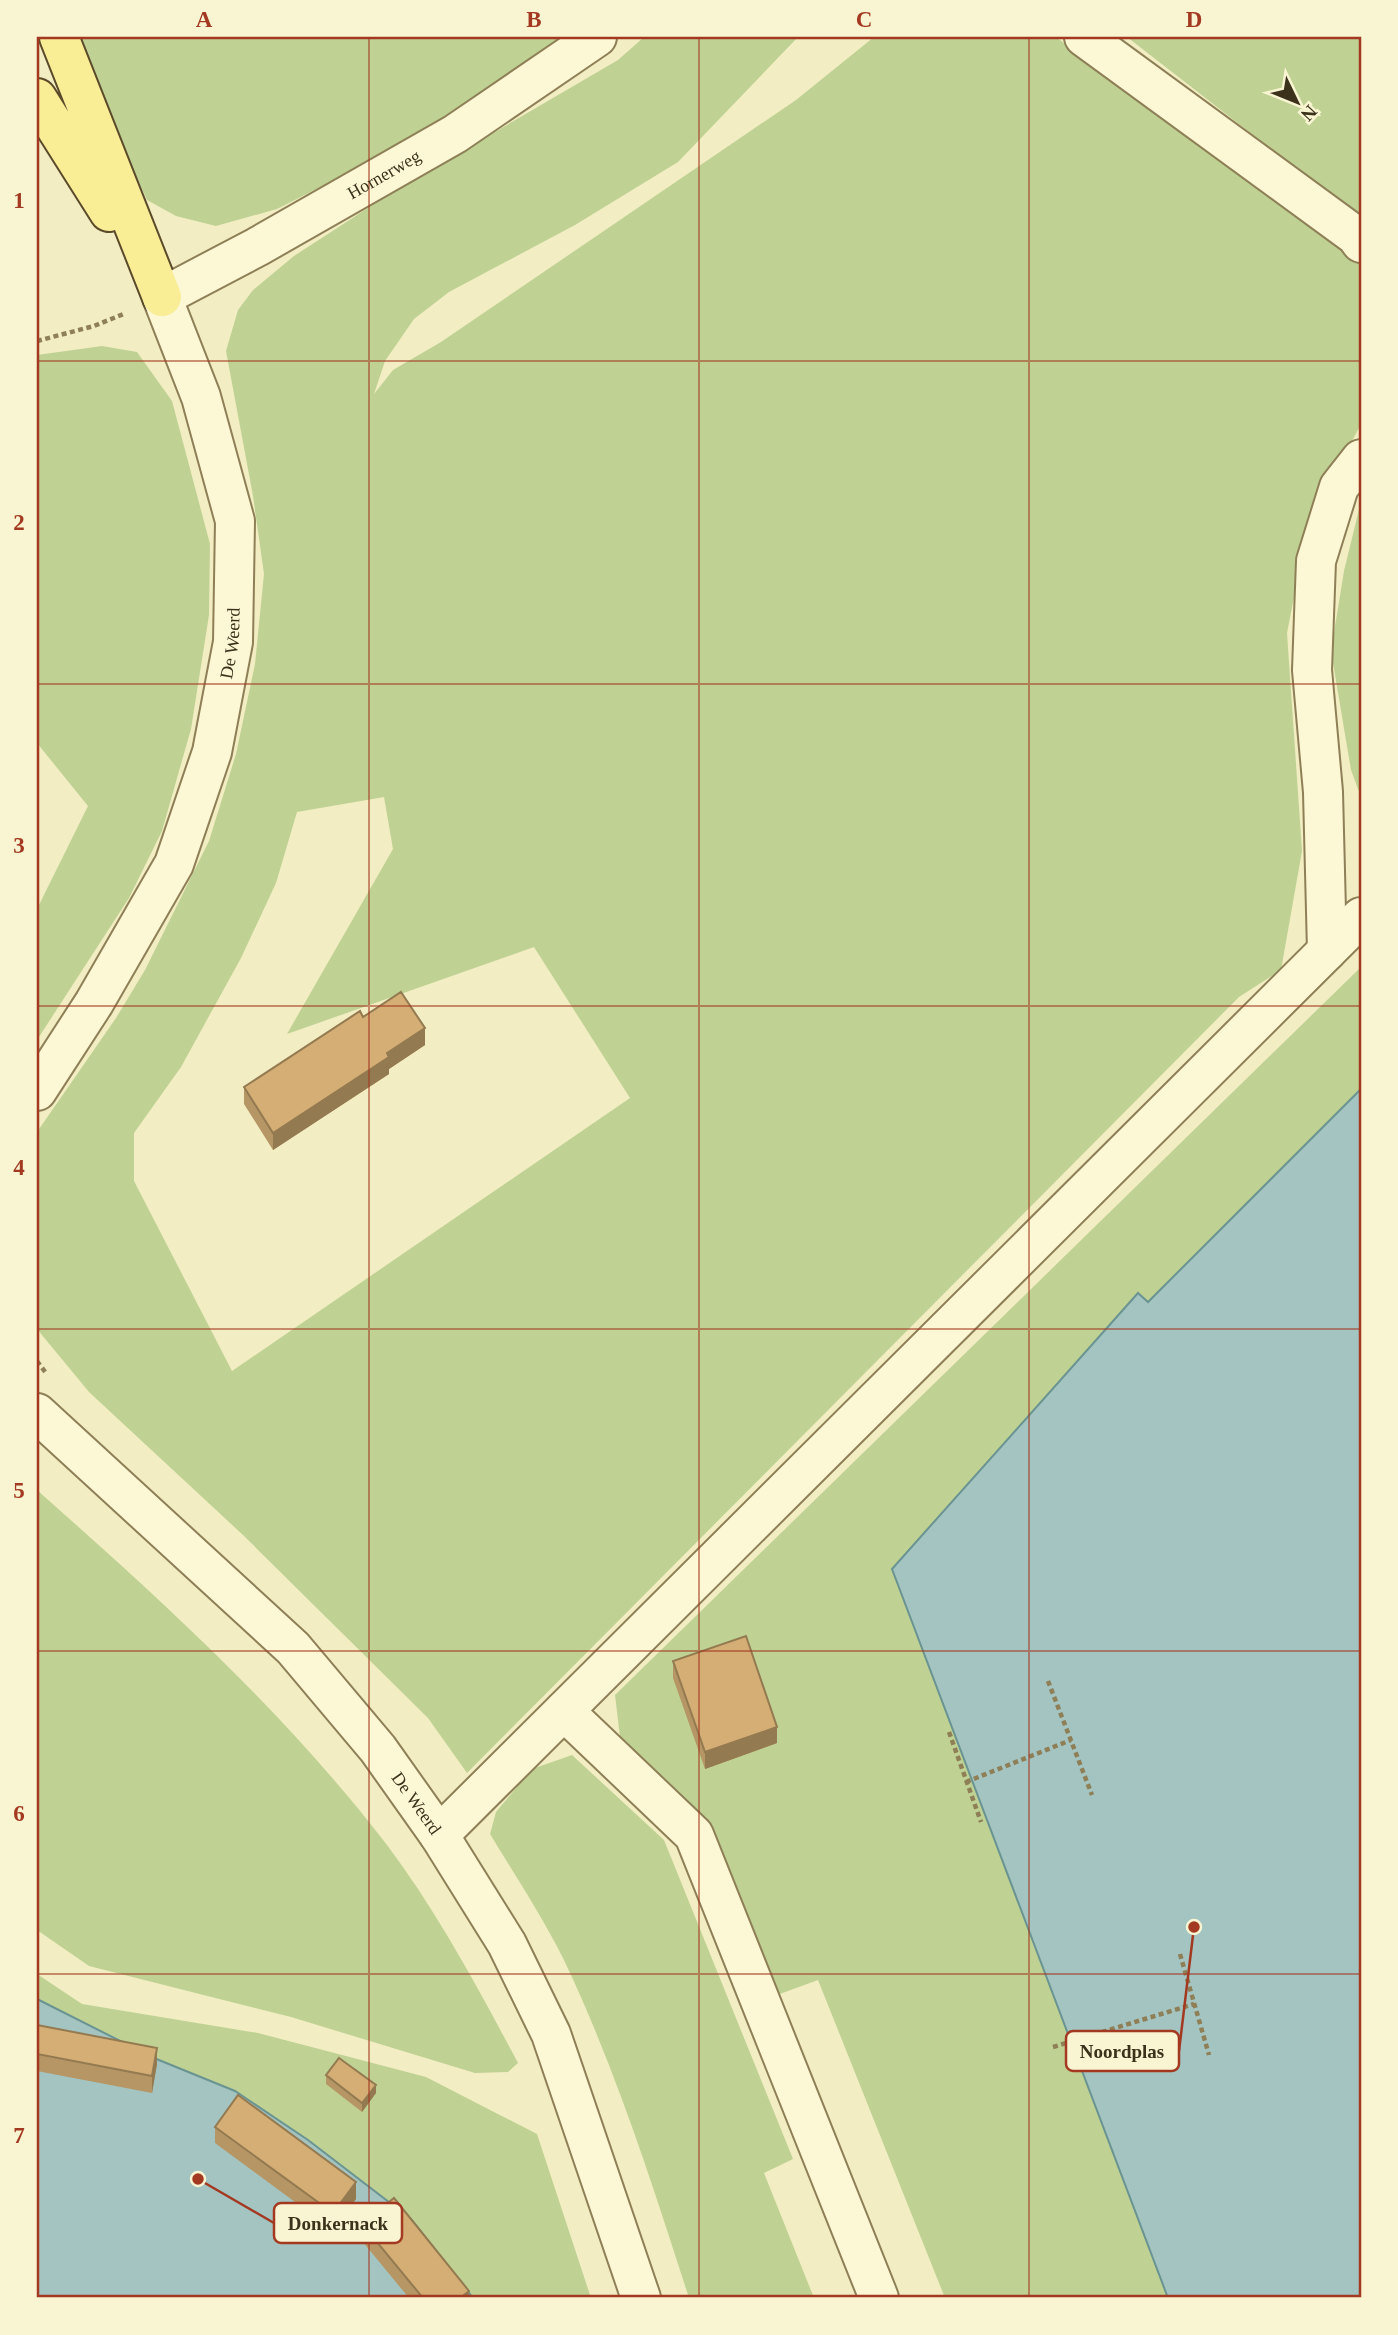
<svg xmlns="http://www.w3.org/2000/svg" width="1398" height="2335" font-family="'Times New Roman',serif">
<rect width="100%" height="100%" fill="#f2edc2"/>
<path fill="#bfd294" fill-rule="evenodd" d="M78,37H564L405,144L277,209L216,226L176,216L147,200L115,131Z
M644,37H798L678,162L575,225L449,292L414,319L385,361L374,394L393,370L441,342L796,100L874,37H1056L1359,264L1361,424L1308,525L1287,633L1302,851L1281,970L1239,997L467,1773L428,1718L243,1535L89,1392L37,1329V1132L116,1018L145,970L209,841L236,754L255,664L264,574L253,496L226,351L238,310L253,290L294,256L394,191L618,60ZM384,797L393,849L287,1034L534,947L630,1098L232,1371L134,1181V1133L181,1067L241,958L276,883L297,812Z
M1127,37H1361V219Z
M102,346L137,352L172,401L210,544L209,615L191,729L162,831L129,898L37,1040V909L88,806L37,743V355Z
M1361,501V797L1351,770L1331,651L1344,571Z
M1361,967V1089L1148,1302L1137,1294L892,1569L1168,2298H945L818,1980L777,1995L709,1825L620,1737L615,1695Z
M37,1490C161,1600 285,1712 387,1845C438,1913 478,1988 518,2063L508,2072L475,2073L291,2017L89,1966L37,1930Z
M572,1755L664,1840L793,2159L764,2173L814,2298H689C652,2183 615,2067 563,1958C542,1916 515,1875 490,1834L496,1812L532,1769Z
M37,1974L82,2004L258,2033L426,2077L537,2134L591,2298H473L411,2219L308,2140L235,2091L154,2058L37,1999Z"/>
<path fill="#a4c4c1" stroke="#6a9491" stroke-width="2" d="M1361,1089V2298H1168L892,1569L1138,1293L1148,1302Z
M37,1999L154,2058L235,2091L308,2140L411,2219L473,2298H37Z"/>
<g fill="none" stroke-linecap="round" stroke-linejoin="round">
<defs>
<g id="minor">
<path d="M1084,37L1356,236L1361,243"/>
<path d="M1327,951L1323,792L1312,670L1316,561L1339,487L1361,459"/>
<path id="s1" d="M37,1091L94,1003L174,864L212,752L233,642L235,521L201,397L162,297L257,247L455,134L597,37"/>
<path id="s2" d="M37,1413L293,1648L378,1749L439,1835L507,1944L551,2034L641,2298"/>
<path d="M564,1711L694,1835L879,2298"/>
<path d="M439,1835L1361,917"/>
</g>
<path id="major" d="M59,37L162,297
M37,98L109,212"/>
</defs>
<use href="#minor" stroke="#8e7f57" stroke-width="42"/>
<use href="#major" stroke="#5b4b2b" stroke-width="42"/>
<path stroke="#8e7f57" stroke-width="4.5" stroke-dasharray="5 3.5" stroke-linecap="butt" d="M37,341L94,326L126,313
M37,1361L46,1373
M1048,1681L1092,1795
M949,1732L981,1822
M966,1782L1071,1740
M1180,1954L1209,2055
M1053,2047L1194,2004"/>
<use href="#minor" stroke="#fcf8d6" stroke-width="38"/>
<use href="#major" stroke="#f9ed96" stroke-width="38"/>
</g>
<path fill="#b69664" d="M363,1017L425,1045L389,1069V1074L273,1150L244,1104V1087Z
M673,1661L777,1743L705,1769L673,1678Z
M37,2025L157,2064L152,2093L37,2071Z
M326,2075L376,2093L362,2112L326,2084Z
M215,2127L356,2199L333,2230L215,2143Z
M362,2224L469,2298H409L362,2241Z"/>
<path fill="#947a51" d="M425,1028V1045L389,1069V1074L273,1150V1133L387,1053Z
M777,1727V1743L705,1769V1752Z
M157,2048V2064L152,2093V2076Z
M376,2085V2093L362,2112V2103Z
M356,2182V2199L333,2230V2213Z
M469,2291V2298H460Z"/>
<path fill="#d4ae74" stroke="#947a51" stroke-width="2" d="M401,992L425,1028L387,1053L389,1057L273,1133L244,1087L360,1011L363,1017Z
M746,1636L777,1727L705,1752L673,1661Z
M37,2025L157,2048L152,2076L37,2054Z
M339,2058L376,2085L362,2103L326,2075Z
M238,2095L356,2182L333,2213L215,2127Z
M394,2198L469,2291L460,2298H423L362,2224Z"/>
<path fill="none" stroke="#a33921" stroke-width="2" stroke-opacity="0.55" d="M369,37V2298M699,37V2298M1029,37V2298M37,361H1361M37,684H1361M37,1006H1361M37,1329H1361M37,1651H1361M37,1974H1361"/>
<g text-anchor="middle" stroke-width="6" stroke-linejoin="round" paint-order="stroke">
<g font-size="18" fill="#3c321c" stroke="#f9f5d2">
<text dy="6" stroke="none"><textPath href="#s1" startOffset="1106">Hornerweg</textPath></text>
<text dy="6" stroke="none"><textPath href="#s1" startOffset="494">De Weerd</textPath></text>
<text dy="6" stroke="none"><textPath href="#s2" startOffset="546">De Weerd</textPath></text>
</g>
</g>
<path fill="none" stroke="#a33921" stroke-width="2.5" d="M1194 1927L1179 2051M198 2179L274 2223"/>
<g fill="#a33921" stroke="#f9f5d2" stroke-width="2.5">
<circle cx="1194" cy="1927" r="7"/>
<circle cx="198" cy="2179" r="7"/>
</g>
<g fill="#f9f5d2" stroke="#a33921" stroke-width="2.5">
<rect x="1066" y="2031" width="113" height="40" rx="7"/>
<rect x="274" y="2203" width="128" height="40" rx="7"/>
</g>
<g font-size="19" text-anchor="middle" font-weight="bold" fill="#3c321c">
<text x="1122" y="2058">Noordplas</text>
<text x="338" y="2230">Donkernack</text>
</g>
<rect width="1398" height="2335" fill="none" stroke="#f9f5d2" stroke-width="77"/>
<g transform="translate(1297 102) rotate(133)" stroke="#f9f5d2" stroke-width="5" paint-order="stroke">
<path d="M0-5L12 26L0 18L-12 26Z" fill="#3c321c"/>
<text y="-10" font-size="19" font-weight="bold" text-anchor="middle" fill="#3c321c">N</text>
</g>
<rect x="38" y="38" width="1322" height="2258" fill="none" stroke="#a33921" stroke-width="2.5"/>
<g font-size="23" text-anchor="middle" font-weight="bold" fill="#a33921">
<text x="204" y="27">A</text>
<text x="534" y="27">B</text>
<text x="864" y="27">C</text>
<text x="1194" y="27">D</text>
<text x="19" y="208">1</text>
<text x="19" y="530">2</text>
<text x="19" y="853">3</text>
<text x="19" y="1175">4</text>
<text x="19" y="1498">5</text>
<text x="19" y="1821">6</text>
<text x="19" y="2143">7</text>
</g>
</svg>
